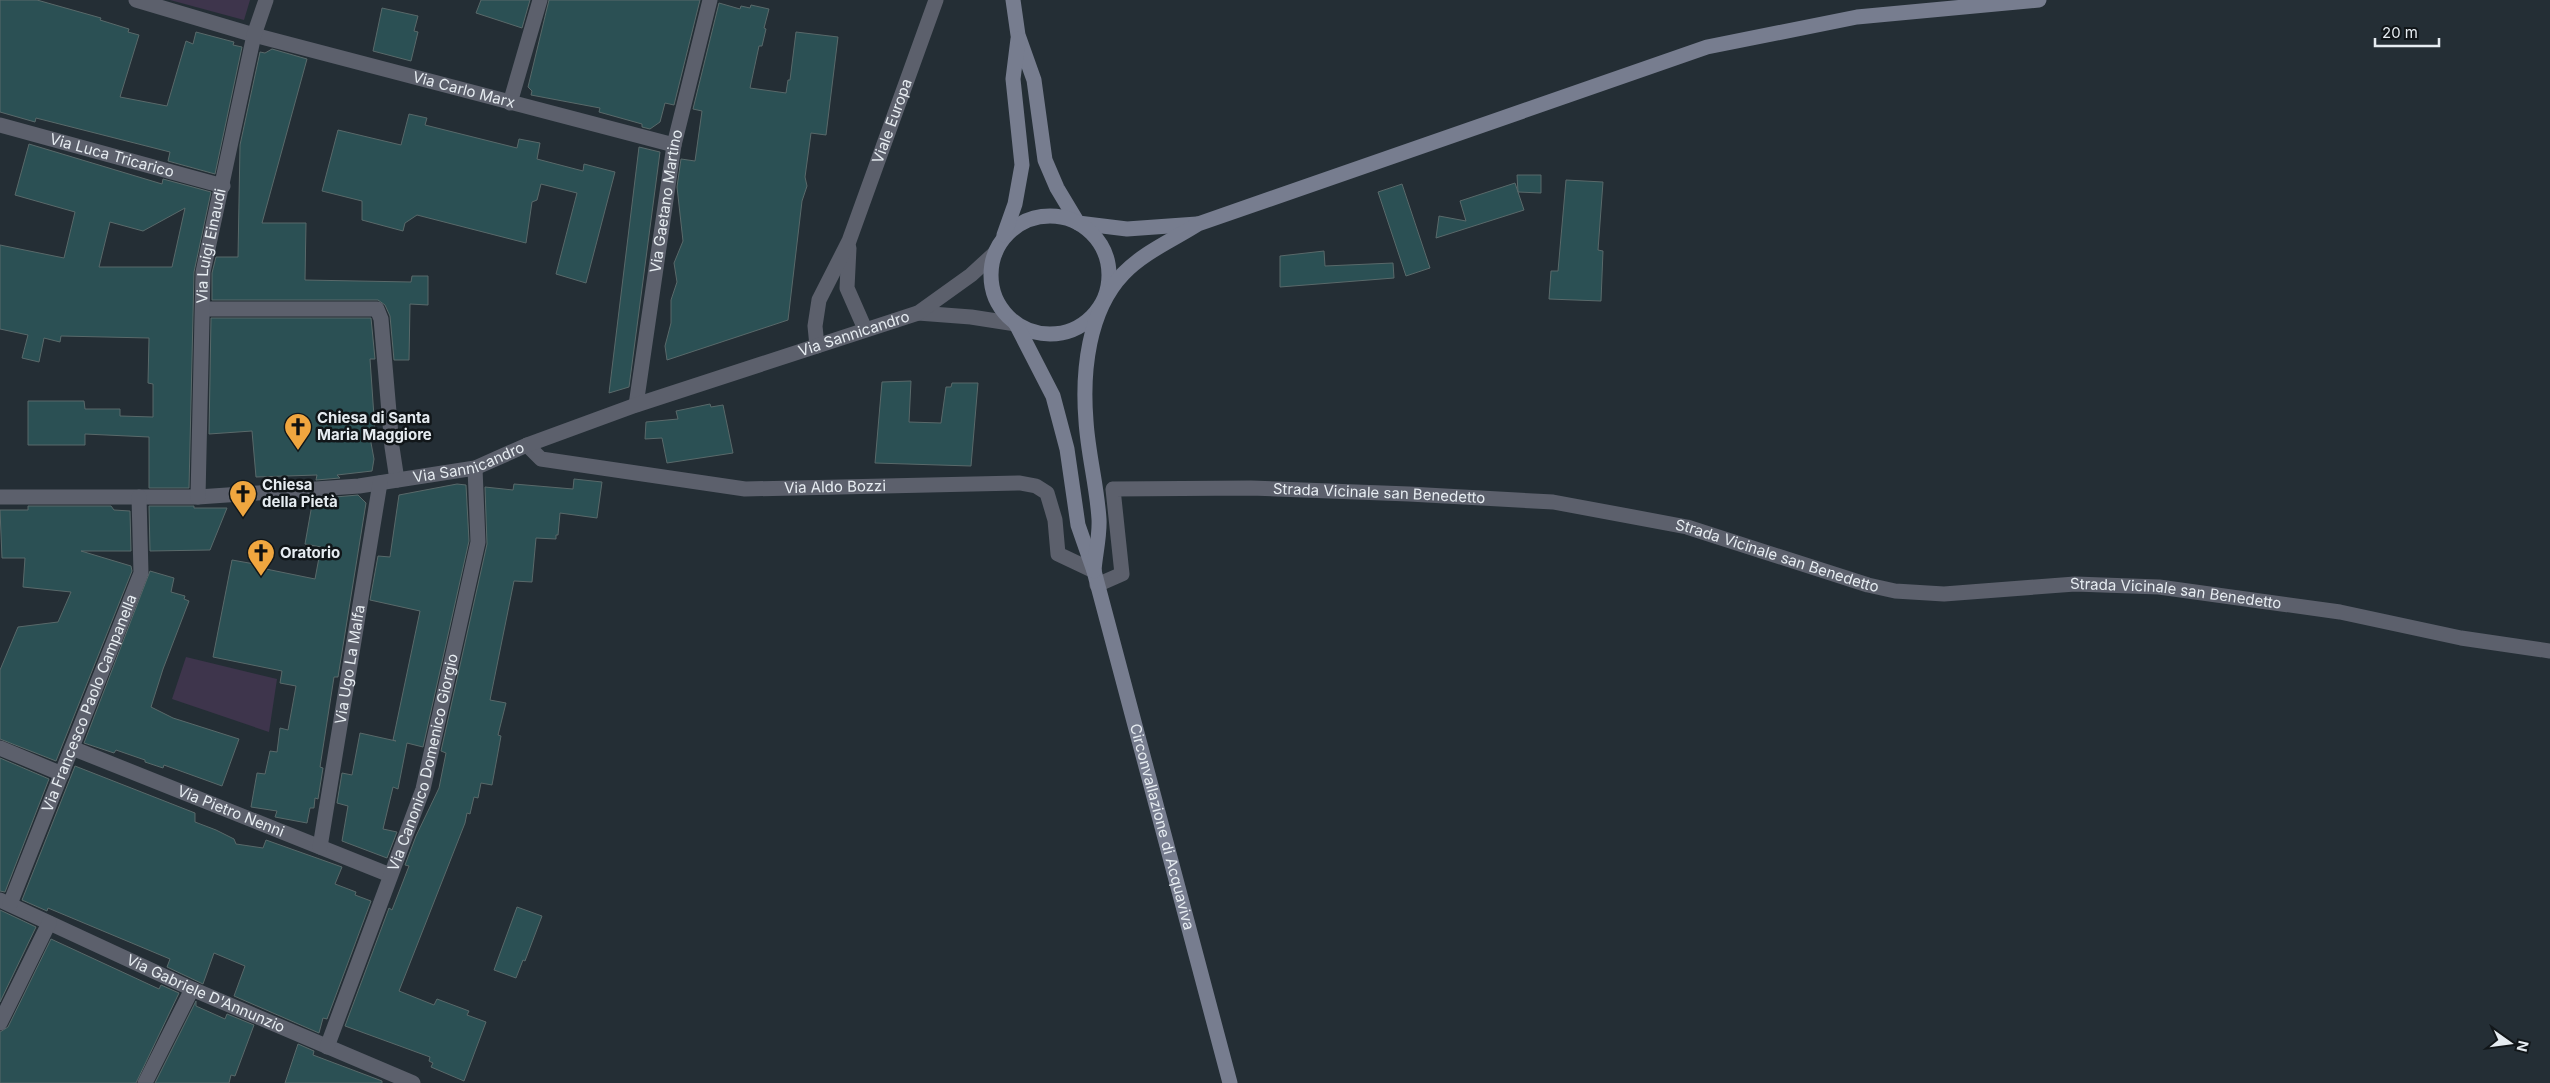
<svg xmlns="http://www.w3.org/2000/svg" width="2550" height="1083" font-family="Inter,sans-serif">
<rect width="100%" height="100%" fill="#242e35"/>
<path fill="#3e354c" d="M170,0H250L244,20Z
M186,657L277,679L269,732L172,699Z"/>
<path fill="#2b5054" stroke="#59696a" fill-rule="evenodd" d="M0,0H37L101,18L100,20L129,29L128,32L139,35L120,97L167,106L186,41L193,44L196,32L234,42L233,45L242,47L215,174L168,161L170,152L36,118L35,122L0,112Z
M481,0H530L522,28L476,13Z
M549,0H700L674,105L665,103L660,122L650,129L642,127V124L599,112L600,108L531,95L532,91L528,87Z
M719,3L740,9L741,6L750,8L751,5L769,9L764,28L766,29L762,46H759L750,88L786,93L788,80H790L796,32L838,37L826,135L811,133L805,177L807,186L802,201L788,320L667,360L665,346L671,323V300L677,282L674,263L683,241L677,187L681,159L695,161L702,111L693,109Z
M382,8L418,16L414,31L418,32L411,61L373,51Z
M272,49L307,59L262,223H306L305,280L411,282L412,276H428V305L410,304L409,360H394L390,316L385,305L378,300H212V273L216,257H238L240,145L260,52L265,53Z
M409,114L427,118L425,125L517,148L519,139L540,143L537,159L583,171L584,164L615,172L586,283L556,274L577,193L541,184L537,200L532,202L526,243L417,215L405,223L403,231L362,220V201L322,191L338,130L401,145Z
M29,144L162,184L163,179L211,192L194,272L189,488H149V437L85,434V445H28V401H84L85,409H120V416L153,417V384L148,383L149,338L61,336L60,342L44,338L39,362L22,358L28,335L0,329V245L64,258L75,212L15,195ZM185,208L172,267H99L110,222L143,231Z
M639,147L660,152L629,387L609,393Z
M1517,175H1541V193L1518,192Z
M1566,180L1603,182L1598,250L1603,251L1601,301L1549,299L1551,271H1558Z
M1515,183L1524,210L1436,238L1439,216L1466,221L1460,201Z
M1402,184L1430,268L1406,276L1378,192Z
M1324,251L1325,266L1393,263L1394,278L1280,287V256Z
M211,318H371L375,359H370L375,431L369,432L374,459L372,471L337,475L340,478L316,480L317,475L256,477L252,431L209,434Z
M911,381L909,422L941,423L946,387H951L952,383H978L971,466L875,463L882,382Z
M710,404L711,407L723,405L733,453L667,463L662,438L645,439L646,422L678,419L676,411Z
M574,479L602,482L597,518L560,513L558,535H556V539L536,538L532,582L514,581L490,700L506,703L498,735L501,736L492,785L481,783L478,798L474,797L470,814L467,813L465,823L399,991L434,1005L437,999L469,1011L467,1015L486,1022L464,1081L431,1067L433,1063L429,1061L430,1057L345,1026L389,908L392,910L409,866L405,865L416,836L439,788L446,753L441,751L487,544L485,487L513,490L514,484L573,489Z
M457,484L466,485L469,541L423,747L407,743L398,789L393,787L383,829L397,832L387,858L342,841L348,806L337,803L342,773L352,775L360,733L396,741L393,740L420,611L370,600L378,556L390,557L399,495Z
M358,495L366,503L338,677H334L320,767L323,768L318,799L315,798L314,808H310L307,823L275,817L277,811L251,807L257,773L265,774L270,751L277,752L280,728L288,730L296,686L280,683L282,671L213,657L232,560L266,566V569L315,579L321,547L305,544L313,499Z
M28,506H111L114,510L130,511L131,551H81L131,566L132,571L56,761L0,739V670L18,627L58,622L71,592L23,587L25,558H2L0,510H28Z
M149,506H194V508H227L210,550L150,551Z
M150,571L174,578L171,592L185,596L184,599L189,601L163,669L151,707L173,718L239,739L222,786L164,765L163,768L145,762V760L116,750L114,753L84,743Z
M0,758L49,779L5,892L0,891Z
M75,766L195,813V822L216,830L234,839L236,844L263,848L266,840L342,867L335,884L356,892L355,895L371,901L327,1019L323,1018L319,1033L234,996L245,966L214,953L203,984L167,967L170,959L48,908L47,911L22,900Z
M517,907L542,916L525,961L523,960L516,978L494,970Z
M0,910L36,927L0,1002Z
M51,939L159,989L161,985L179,993L136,1083H0V1032L8,1027Z
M196,1001V1006L225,1019L227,1014L254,1025L235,1076L231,1075L229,1083H155Z
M298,1044L314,1051L313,1055L382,1081V1083H285Z"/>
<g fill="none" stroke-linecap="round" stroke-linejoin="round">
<g stroke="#5c606c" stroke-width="15">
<path id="s1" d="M136,0L254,35L674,145"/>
<path d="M510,103L540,0"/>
<path id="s2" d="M0,125L223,186"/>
<path d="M849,248L847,288L865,329"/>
<path d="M203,309H377L381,319L392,447L397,480"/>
<path d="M918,313L971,317L1016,324"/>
<path id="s3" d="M817,346L815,326L819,300L849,241L936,0"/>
<path id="s4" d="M636,405L674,145L710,0"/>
<path id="s5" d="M527,445L541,459L745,489L1020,483L1036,486L1047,493L1055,520L1058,554L1094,571"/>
<path id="s6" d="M0,497H198L359,486L475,468L527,445L636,405L918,313L971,275L995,253"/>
<path id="s7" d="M198,497L203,272L254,35L266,0"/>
<path id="s8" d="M1097,585L1122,574L1113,489L1251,488L1409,494L1553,502L1687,527L1868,585L1895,591L1944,594L2075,584L2159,587L2340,612L2461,638L2550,651"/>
<path d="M0,748L62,774"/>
<path id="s9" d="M72,748L390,875"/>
<path id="s10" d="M320,847L380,483"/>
<path id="s11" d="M0,900L192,989L413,1083"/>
<path id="s12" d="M10,904L141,573L139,497"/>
<path d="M0,1023L49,923"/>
<path id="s13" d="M327,1047L423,789L478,542L475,468"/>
<path d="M145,1083L192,989"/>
</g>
<g stroke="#777d8f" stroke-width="15">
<path d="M1013,0L1018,35L1034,80L1045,160L1057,188L1078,223L1127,229L1197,224"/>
<circle cx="1050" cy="275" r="59"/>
<path d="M1004,235L1015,204L1022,165L1013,79L1018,39"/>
<path id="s14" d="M1016,324L1053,396L1067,449L1078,525L1094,571L1230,1083"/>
<path d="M1094,571C1095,555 1100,536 1099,519C1097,486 1088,454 1086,421C1082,372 1088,311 1123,274C1144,252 1173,240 1198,224L1707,47L1857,17L2039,0"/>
</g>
</g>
<defs>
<symbol id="church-pin" viewBox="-11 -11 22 30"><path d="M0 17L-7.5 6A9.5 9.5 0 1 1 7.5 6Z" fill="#f0a63f" stroke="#111619"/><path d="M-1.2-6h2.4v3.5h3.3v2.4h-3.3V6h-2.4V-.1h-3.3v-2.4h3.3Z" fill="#111"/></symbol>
</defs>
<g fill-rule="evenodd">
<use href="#church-pin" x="282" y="411" width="32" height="43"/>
<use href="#church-pin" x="227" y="478" width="32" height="43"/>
<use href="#church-pin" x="245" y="537" width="32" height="43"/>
</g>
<g text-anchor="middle" stroke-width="5" stroke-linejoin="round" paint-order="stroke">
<g font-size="15" fill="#e6ecf1" stroke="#111619">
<text dy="5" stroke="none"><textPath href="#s1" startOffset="340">Via Carlo Marx</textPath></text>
<text dy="5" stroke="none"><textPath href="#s3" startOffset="240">Viale Europa</textPath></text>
<text dy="5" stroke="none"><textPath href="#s2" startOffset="116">Via Luca Tricarico</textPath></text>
<text dy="5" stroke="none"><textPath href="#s4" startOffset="206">Via Gaetano Martino</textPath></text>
<text dy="5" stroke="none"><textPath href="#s7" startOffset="252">Via Luigi Einaudi</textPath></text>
<text dy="5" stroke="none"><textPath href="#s6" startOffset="879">Via Sannicandro</textPath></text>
<text dy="5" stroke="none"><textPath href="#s6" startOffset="472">Via Sannicandro</textPath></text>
<text dy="5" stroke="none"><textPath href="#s5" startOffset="316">Via Aldo Bozzi</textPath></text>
<text dy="5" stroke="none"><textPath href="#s8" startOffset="379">Strada Vicinale san Benedetto</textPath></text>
<text dy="5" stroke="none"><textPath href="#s8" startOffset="784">Strada Vicinale san Benedetto</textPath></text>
<text dy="5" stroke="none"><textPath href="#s8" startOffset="1189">Strada Vicinale san Benedetto</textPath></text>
<text dy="5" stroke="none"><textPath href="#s10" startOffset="185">Via Ugo La Malfa</textPath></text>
<text dy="5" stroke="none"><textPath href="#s12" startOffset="216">Via Francesco Paolo Campanella</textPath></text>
<text dy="5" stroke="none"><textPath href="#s13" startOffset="301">Via Canonico Domenico Giorgio</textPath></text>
<text dy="5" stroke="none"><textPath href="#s9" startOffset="171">Via Pietro Nenni</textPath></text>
<text dy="5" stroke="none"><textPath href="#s14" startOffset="526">Circonvallazione di Acquaviva</textPath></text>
<text dy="5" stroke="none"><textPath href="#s11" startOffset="226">Via Gabriele D'Annunzio</textPath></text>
</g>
<g font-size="15" font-weight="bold" fill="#e6ecf1" stroke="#111619" text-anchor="start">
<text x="317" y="423">Chiesa di Santa<tspan x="317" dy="17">Maria Maggiore</tspan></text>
<text x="262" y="490">Chiesa<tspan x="262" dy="17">della Pietà</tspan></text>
<text x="280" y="558">Oratorio</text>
</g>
</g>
<g transform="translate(2510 1043) rotate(104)" stroke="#111619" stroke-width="4" paint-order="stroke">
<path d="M0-4L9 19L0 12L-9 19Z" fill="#e6ecf1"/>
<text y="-8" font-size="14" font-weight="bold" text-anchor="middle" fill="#e6ecf1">N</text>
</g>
<path d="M2375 38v8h64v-8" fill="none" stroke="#e6ecf1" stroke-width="2.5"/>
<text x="2382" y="38" font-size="15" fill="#e6ecf1" stroke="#111619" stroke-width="4" paint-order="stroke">20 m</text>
</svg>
